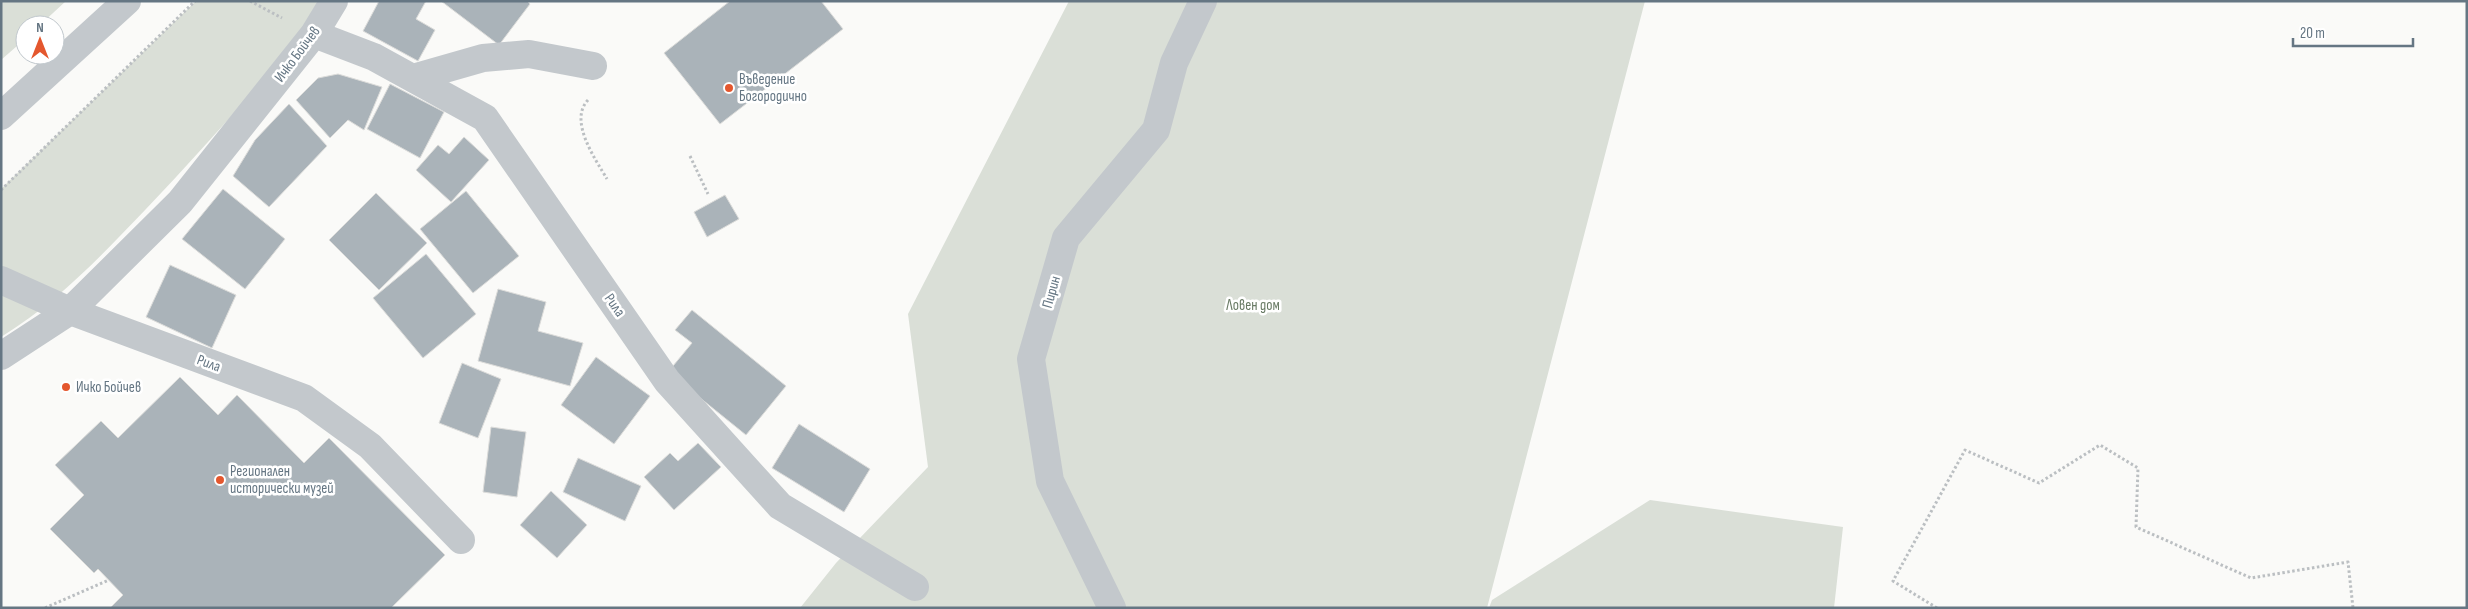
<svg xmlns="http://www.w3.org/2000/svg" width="2468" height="609" font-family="'Sofia Sans Condensed',sans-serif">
<rect width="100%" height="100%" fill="#fafaf8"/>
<path fill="#dadfd7" d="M1,1H66L40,25H25V39L1,60Z
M196,1H326L314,22C259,85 204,148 146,209C100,257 58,302 1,337V189Z
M1069,1H1645L1487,608H800L836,563L928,467L908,314Z
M1650,500L1843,527L1834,608H1489L1492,600Z"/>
<path fill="#aab3b9" stroke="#dcdcda" d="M379,1H426L416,19L435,30L418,61L363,31Z
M441,1H527L530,4L499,45Z
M730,1H821L843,29L720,124L664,53Z
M338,74L382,87L364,130L348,120L330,138L296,100L318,78Z
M390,84L444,112L420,158L367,129Z
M289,104L327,146L269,207L233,176L255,140Z
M464,137L489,160L451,202L416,170L438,145L449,154Z
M223,189L285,239L245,289L182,239Z
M466,191L519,256L473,293L420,229Z
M376,193L427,243L379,290L329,240Z
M725,195L739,219L707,237L694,212Z
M426,254L476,314L423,358L373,298Z
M170,265L236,295L212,348L146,317Z
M498,289L546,302L538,331L583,343L570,386L478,361Z
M692,310L786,386L746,435L668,372L692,343L675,330Z
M596,357L650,396L614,444L561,405Z
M462,363L501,379L478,438L439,423Z
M180,377L218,415L237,395L304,463L329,438L445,555L391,608H110L123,595L98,569L94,573L50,529L84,495L55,465L101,421L118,438Z
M799,424L870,469L844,512L772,468Z
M491,427L526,432L517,497L483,492Z
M698,443L721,467L674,510L644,477L670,453L678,461Z
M578,458L641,486L625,521L563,492Z
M551,491L587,525L557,558L520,525Z"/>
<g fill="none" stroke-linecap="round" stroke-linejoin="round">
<path stroke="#bbbfc2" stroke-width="3" stroke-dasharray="2.5 2.5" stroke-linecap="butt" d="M250,1L282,18
M588,100C568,121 596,160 607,179
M690,156L708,194
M1,190L195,1
M45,608L109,580
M1937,608L1893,581L1965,450L2039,483L2100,445L2138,468L2136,527L2251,578L2348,562L2353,608"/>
<path stroke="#c3c8cc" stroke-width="28" d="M314,34L374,57L485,118L667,381L780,506L915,587
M413,78L483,58L529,54L593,66
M1,116L127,1
M1,280L70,311L304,398L370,446L461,540
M1,356L70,311L180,202L314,34L334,1
M1112,608L1050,481L1031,359L1066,238L1156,130L1174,63L1203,1"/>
</g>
<g fill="#e4572e" stroke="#fff" stroke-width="2">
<circle cx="729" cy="88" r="5"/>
<circle cx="66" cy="387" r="5"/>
<circle cx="220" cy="480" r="5"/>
</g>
<g text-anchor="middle" stroke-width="5" stroke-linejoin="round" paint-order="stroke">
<g font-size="15" fill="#657683" stroke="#fff">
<text transform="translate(297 54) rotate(-53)" y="5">Ичко Бойчев</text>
<text transform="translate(1051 292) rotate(-74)" y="5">Пирин</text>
<text transform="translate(615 305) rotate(55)" y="5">Рила</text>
<text transform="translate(209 363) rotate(20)" y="5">Рила</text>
</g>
<g font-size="15" fill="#657683" stroke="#fff" text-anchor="start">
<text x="739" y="84">Въведение<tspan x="739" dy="17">Богородично</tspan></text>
<text x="76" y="392">Ичко Бойчев</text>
<text x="230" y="476">Регионален<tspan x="230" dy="17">исторически музей</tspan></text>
</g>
<g font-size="15" fill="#687a64" stroke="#fff">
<text x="1253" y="310">Ловен дом</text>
</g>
</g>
<rect width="2468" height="609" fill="none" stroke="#657683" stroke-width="5"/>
<g transform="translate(40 40)"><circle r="24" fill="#ffffff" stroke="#c1c8cd"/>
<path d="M0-4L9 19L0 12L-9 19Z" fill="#e4572e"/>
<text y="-8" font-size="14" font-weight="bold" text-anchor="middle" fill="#657683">N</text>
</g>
<path d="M2293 38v8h120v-8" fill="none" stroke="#657683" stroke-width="2.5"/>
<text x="2300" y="38" font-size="15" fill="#657683" stroke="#ffffff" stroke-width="4" paint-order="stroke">20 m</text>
</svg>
